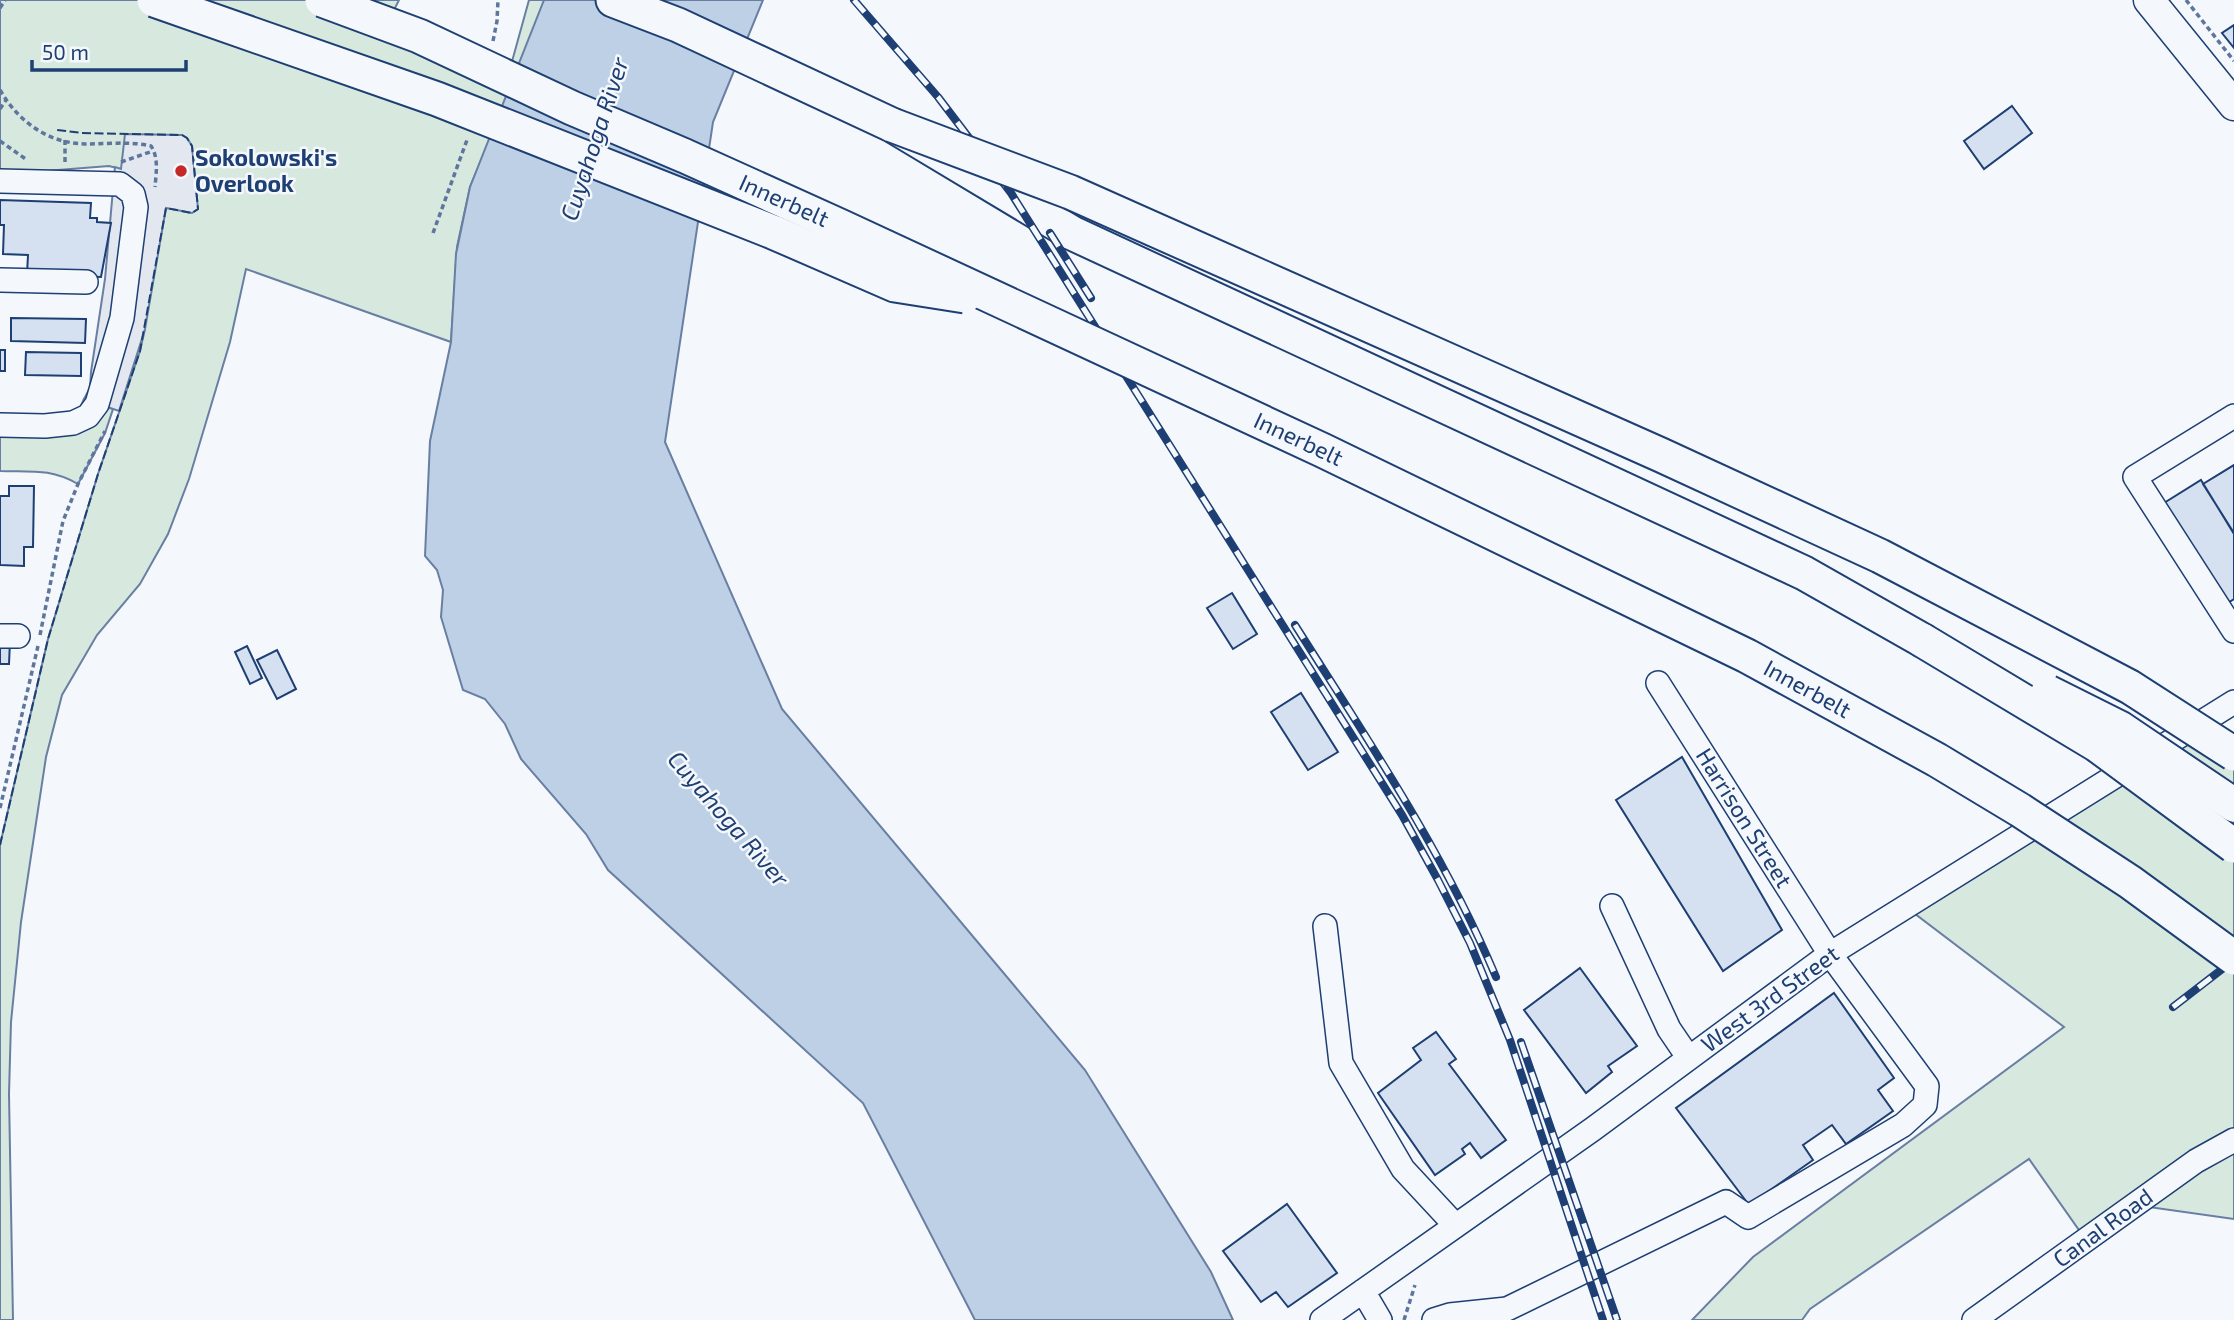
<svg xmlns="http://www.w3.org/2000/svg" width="2234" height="1320" font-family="'Exo 2',sans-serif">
<rect width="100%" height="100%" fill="#f4f7fb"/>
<path fill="#d7e8df" stroke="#687fa3" stroke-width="2" d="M0,0H399L386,26L508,76L529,0H548L470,187L457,247L451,342L246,269L230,342L189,479L168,534L140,584L97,635L62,695L46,757L21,922L11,1022L9,1094L13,1320H0V845L48,639L98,474L140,351L145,329L121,169L109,166L45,171L0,170Z
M84,399L113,409L105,433L78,484C50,468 31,472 0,471V425L73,423Z
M2191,729L2234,754V1219L2135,1205L2086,1240L2029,1159L1810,1309L1802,1320H1692L1753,1257L2064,1027L1906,907Z"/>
<path fill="#e3e8f0" stroke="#687fa3" stroke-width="2" d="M125,134L182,135L187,138L192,146L198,209L192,213L166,208L145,329L119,411L84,399L90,388L91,372L105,279L115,167L121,169Z"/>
<path fill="#bed0e5" stroke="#687fa3" stroke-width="2" d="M544,0H763L713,122L665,442L782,709L1085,1070L1211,1272L1233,1320H975L863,1103L608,870L586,834L521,759L505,724L485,699L463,690L441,617L443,590L437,570L425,556L430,441L451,342L456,254L470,187Z"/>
<path fill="#d5e0f0" stroke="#1d3f73" stroke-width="2" d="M2234,25V48L2222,33Z
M2012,106L2032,133L1984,169L1964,141Z
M0,200L91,203L90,218H97V222L111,223L101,277L27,274L28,255L3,254L4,225H0Z
M11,318L86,319L85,343L11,341Z
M0,350H5V371H0Z
M26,352L81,353V376L25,375Z
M2234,465V533L2203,484Z
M2201,480L2234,534V599L2226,604L2164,503Z
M9,486H34L33,547H24V566L0,565V496H9Z
M1232,593L1257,634L1233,649L1207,608Z
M0,641H10L9,664H0Z
M247,646L262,678L250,684L235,652Z
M277,650L296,689L277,699L257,660Z
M1301,693L1338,752L1308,770L1271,712Z
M1682,757L1782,930L1723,971L1616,800Z
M1580,968L1637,1046L1608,1066L1612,1072L1586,1093L1524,1010Z
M1834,993L1894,1078L1878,1090L1893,1111L1846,1144L1832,1125L1803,1145L1813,1160L1749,1205L1676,1108Z
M1436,1032L1456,1059L1449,1064L1506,1140L1481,1158L1470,1143L1462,1149L1465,1154L1435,1175L1378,1093L1421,1060L1413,1048Z
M1287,1204L1337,1273L1288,1307L1276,1292L1261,1302L1223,1251Z"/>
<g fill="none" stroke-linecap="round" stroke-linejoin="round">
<defs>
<path id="minor" d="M0,181L120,184L133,194L136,207L122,318L97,404L88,416L73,423L45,426L0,425
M0,280L86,282
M2234,416L2135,477L2234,631
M0,636H18
M1612,906L1669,1029L1688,1057
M1325,926L1341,1063L1403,1169L1455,1225
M1363,1291L1380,1320
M1322,1320L1593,1129L1830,954L2234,702
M1434,1320L1450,1315L1507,1309L1726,1202L1748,1217L1903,1125L1925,1105L1927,1086L1830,954L1658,683
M1974,1320L2196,1161L2234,1140"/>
<path id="major" d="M2149,0L2234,105"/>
<path id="highway" d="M613,0L678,25L892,125L1072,233L1804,573L1922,640"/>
</defs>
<use href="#minor" stroke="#1d3f73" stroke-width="26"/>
<use href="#major" stroke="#1d3f73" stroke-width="33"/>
<use href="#highway" stroke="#1d3f73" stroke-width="37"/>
<path stroke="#5e769c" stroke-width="3.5" stroke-dasharray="5 3.5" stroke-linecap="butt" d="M2186,0L2234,61
M0,8L5,0
M493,41L497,21L498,0
M0,90C18,121 47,143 85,144C106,144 130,141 151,146C159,158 156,174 155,187
M0,109L6,100
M65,140V163
M0,141L27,160
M121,162L153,151
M433,233L467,140
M40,635L63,521L78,484L105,431
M0,808L38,646
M1404,1320L1415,1285"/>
<use href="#minor" stroke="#f4f7fb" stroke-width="23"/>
<use href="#major" stroke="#f4f7fb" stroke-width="30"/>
<use href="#highway" stroke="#f4f7fb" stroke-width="33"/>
<defs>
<path id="rail" d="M854,0L938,97L1011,193L1402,815L1438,880L1470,943L1510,1040L1603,1320
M1050,233L1091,298
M1295,625C1367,739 1443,851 1496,977
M2173,1007L2234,960
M1521,1042L1617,1320"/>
</defs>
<use href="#rail" stroke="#1d3f73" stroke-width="8"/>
<use href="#rail" stroke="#f4f7fb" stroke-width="5" stroke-dasharray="16" stroke-linecap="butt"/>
<defs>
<g id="highway-bridge">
<path d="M154,0L437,99L773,232L895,285L965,296"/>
<path id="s1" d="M322,0L419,36L572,108L685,156L840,226L1322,450L1747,656L1937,760L2020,810L2130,882L2234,958"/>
<path d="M892,125L1070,192L1661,455L1880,556L2130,687L2234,754"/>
<path d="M1922,640L2097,745L2234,846"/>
<path d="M2048,692L2120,728L2234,805"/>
</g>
</defs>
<use href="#highway-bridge" stroke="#1d3f73" stroke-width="37" stroke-linecap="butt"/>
<use href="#highway-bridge" stroke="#f4f7fb" stroke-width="33"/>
<path stroke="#1d3f73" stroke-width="2" stroke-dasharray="9 3.5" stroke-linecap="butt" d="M0,845L48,639L98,474L140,351L166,208L192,213L198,209L192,146L187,138L182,135L82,133L57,130"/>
</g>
<circle fill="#c62828" stroke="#f4f7fb" stroke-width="2.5" cx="181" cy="171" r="7"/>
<g text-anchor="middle" stroke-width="5" stroke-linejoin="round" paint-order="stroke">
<g font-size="23" font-weight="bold" fill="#1d3f73" stroke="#f4f7fb" text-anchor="start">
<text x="195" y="166">Sokolowski's<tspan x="195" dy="26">Overlook</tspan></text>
</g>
<g font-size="23" fill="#1d3f73" stroke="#f4f7fb">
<text dy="8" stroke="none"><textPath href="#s1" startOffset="504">Innerbelt</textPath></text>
<text dy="8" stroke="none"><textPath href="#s1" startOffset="1071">Innerbelt</textPath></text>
<text dy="8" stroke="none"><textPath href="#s1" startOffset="1638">Innerbelt</textPath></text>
<text transform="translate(1744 818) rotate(58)" y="8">Harrison Street</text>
<text transform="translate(1770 999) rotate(-36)" y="8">West 3rd Street</text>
<text transform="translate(2103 1228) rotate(-36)" y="8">Canal Road</text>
</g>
<g font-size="24" font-style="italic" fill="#1d3f73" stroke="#f4f7fb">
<text transform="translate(595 139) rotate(-72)" y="8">Cuyahoga River</text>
<text transform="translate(728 819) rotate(49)" y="8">Cuyahoga River</text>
</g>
</g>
<path d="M32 60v10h154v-10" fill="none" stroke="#1d3f73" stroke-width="3.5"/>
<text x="42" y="60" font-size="21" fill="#1d3f73" stroke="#f4f7fb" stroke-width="5" paint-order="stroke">50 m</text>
</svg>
